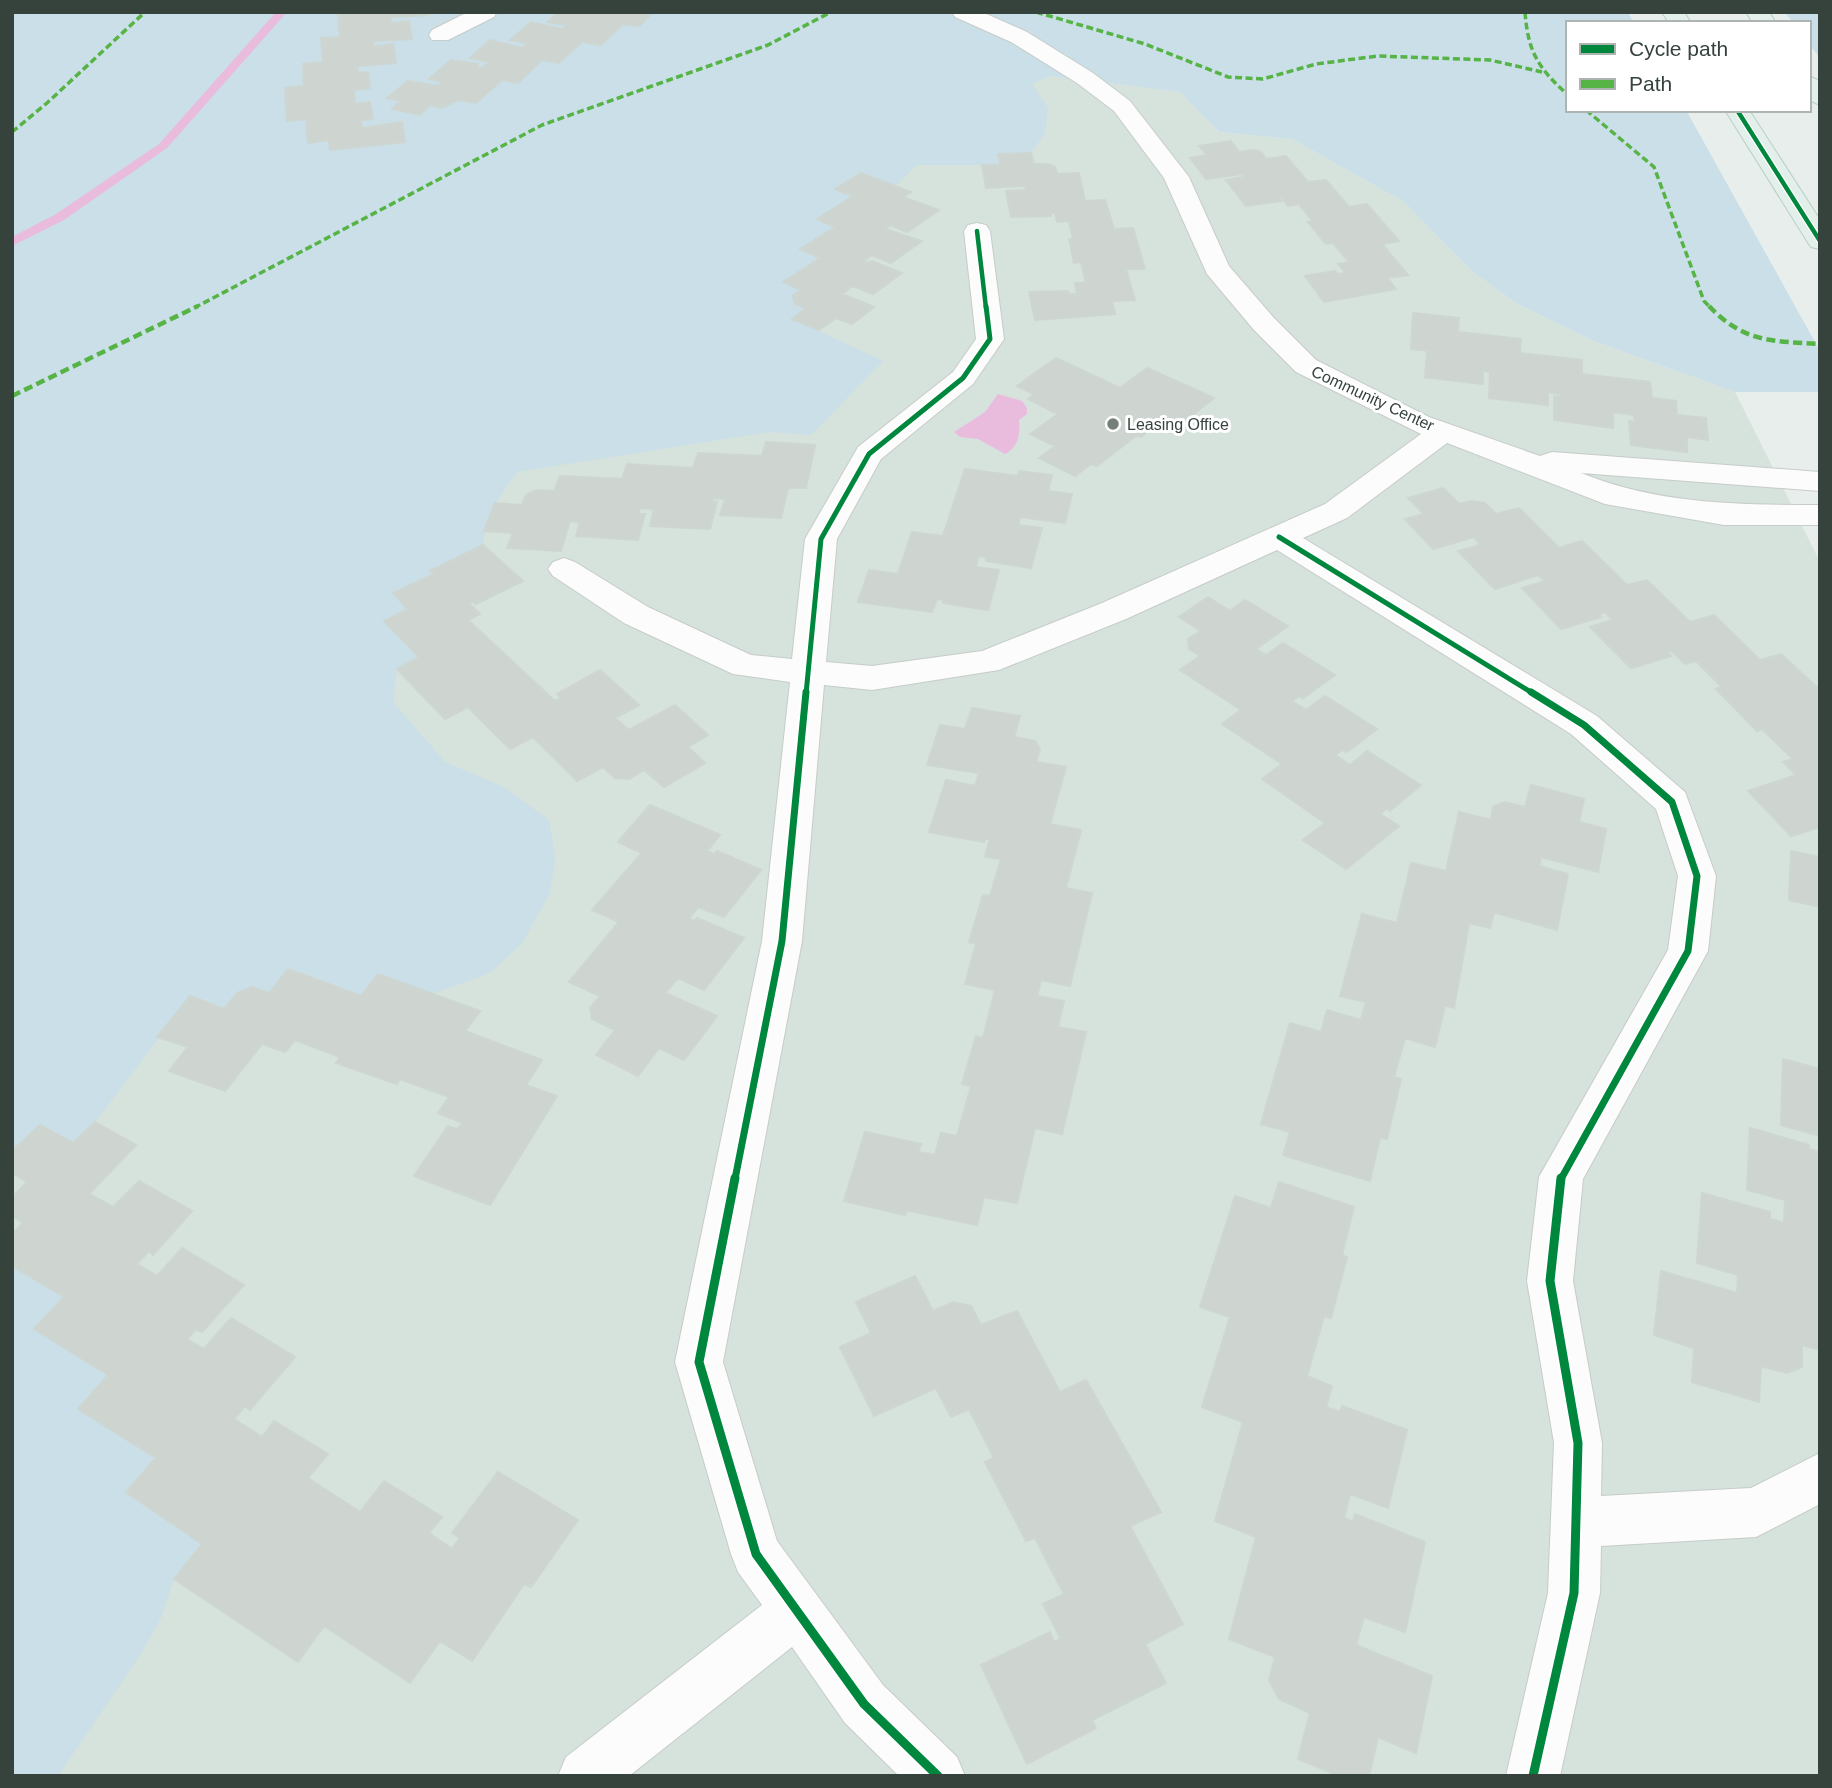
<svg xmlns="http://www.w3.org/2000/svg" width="1832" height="1788" font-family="Helvetica,sans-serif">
<rect width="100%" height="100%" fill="#e8eeeb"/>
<path fill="#d6e2dc" d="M1051,76L1180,92L1219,132L1292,139L1403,201L1474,273L1518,304L1596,342L1735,392L1820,562V1776H12V939L830,170Z"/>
<path fill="#cadfe7" d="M12,12H1628L1634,23H1568V110H1686L1820,351V392H1735L1596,342L1518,304L1474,273L1403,201L1292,139L1219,132L1180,92L1051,76L1032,84L1048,108L1045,133L1031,153L998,154L1000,165H917L895,186L861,173L836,188L853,196L835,227L801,249L820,258L784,282L801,290L792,297L795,304L806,308L793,319L883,361L811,435L769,432L517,472C501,495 485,516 483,545L431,570L434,574L393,593L408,609L384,622L419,657L397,669L393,702L445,762L504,787L549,820L555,858L550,893L522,943L490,973L432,994L378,974L361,996L289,969L269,993L252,987L237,993L224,1009L190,997L95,1122L73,1143L40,1125L12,1151Z
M1785,12H1820V58L1809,44V23H1793Z
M12,1266L64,1297L34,1329L108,1375L79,1409L156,1458L126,1492L202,1544L174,1579L161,1618L142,1652L58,1776H12Z"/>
<path fill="#e9bcdd" d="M998,394L1022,401L1027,408V414L1019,420C1020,434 1019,447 1005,454L978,439L960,437L954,432L985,412Z"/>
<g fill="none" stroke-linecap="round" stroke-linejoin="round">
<path fill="#e9bcdd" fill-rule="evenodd" d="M276,12H287L167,148L64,220L12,246V237L56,214L159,144Z"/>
</g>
<path fill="#ced5d1" stroke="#ced6d2" stroke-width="2" d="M427,12L428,15L390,17L391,23L409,21L412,39L373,41L374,47L393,44L396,63L357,66L358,73L368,72L370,88L354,90L355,104L370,102L373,119L361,120L362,128L402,122L405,142L330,150L329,140L308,143L306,119L287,121L285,88L304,86L303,64L323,62L321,38L340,37L338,15L358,12Z
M558,12H653L639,26L623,24L601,45L582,42L559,63L542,60L518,83L502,80L476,103L458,100L442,108L430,105L420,115L392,109L401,101L387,98L408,81L438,86L443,82L429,79L451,60L478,64L476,67L482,68L489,62L470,58L490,40L522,48L527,43L510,40L531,22L562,29L566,25L548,22Z
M1231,141L1239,152L1252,150L1261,152L1266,159L1286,156L1308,182L1326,180L1349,207L1367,204L1399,241L1382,244L1408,275L1387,278L1396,289L1324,302L1305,276L1335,271L1338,274L1346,273L1338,264L1349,262L1333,243L1326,244L1308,222H1313L1299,204L1288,206L1281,197L1278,198L1281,201L1246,206L1226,180L1244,177L1242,174L1206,179L1190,158L1207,155L1199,146Z
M1031,153L1034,164H1048L1055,167L1057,174L1079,173L1085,201L1105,200L1114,229L1133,228L1145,269H1126L1135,300L1112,301L1115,314L1035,320L1029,292L1068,291V294H1077L1075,283H1086L1081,262L1074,263L1069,239H1073L1069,221L1057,222L1055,213H1050L1051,216L1011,217L1006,191L1026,190L1025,186L986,188L982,165H1000L998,154Z
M861,173L911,192L900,199L906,198L939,210L907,232L891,225L885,229L922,241L891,263L872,255L864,261L868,263L872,261L902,273L873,294L853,286L842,294L874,307L852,324L836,318L819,330L792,319L806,308L795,304L792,296L801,290L783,282L820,258L800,249L835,227L817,219L853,196L835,189Z
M1413,313L1459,318L1458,332L1521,339L1520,353L1582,360V374L1650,382L1652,398L1676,401L1677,415L1706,418L1708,440L1687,437V452L1631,445L1629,421L1635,422L1634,415L1613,412V428L1554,420V396L1560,397V394L1548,392V405L1489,398L1490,374L1495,373L1483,371V384L1425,377L1427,352L1433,351L1411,349Z
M1056,358L1120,388L1147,368L1214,398L1170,433L1155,426L1141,437L1137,435L1097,466L1091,464L1075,476L1039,458L1055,446L1030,434L1058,414L1028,399L1034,394L1017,386Z
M766,442L815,445L806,488L783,487L782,488H788L781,518L720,515L725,499L712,498V501L717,502L710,529L650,526L654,509L640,508L638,514H645L638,540L576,536L580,522L570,521L561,551L507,548L513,533L484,531L495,503L522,505L526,495L537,490L554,491L560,476L622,479L627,464L693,468L698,453L762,456Z
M965,469L1018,476L1019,471L1052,475L1048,491L1072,494L1065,523L1020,517L1018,525L1042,528L1031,568L986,561V557L979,556L976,567L999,570L988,610L943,603V600L937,599L932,612L858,602L869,570L898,574L912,532L943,536Z
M1443,488L1459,504L1472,501L1485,503L1496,514L1519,508L1559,548L1582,541L1627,585L1647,580L1690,622L1714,615L1760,660L1781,654L1820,690V827L1791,836L1748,791L1796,775L1783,762L1793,759L1762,729L1757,731L1716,689L1722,687L1696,661L1685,664L1672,651L1667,652L1671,656L1631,668L1590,627L1612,620L1605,612L1599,614L1601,617L1561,629L1522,588L1545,581L1538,575L1495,589L1458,551L1481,545L1474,537L1433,549L1405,519L1424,514L1408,498Z
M483,545L523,581L476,604L472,601L469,603L480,614L468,620L555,701L561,698L557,694L600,670L639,705L615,718L629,730L675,705L708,735L688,747L705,763L664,787L644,770L629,779L615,778L603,767L577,781L533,737L510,749L468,707L445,719L397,669L419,657L384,621L408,609L393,593L434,574L430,571Z
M1208,597L1230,611L1245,600L1288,626L1256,649L1266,655L1283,643L1335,675L1303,698L1299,696L1292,701L1306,710L1325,696L1377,729L1347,752L1342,750L1335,755L1350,765L1367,751L1421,785L1390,811L1387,808L1380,814L1399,826L1346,869L1303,840L1325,823L1262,779L1282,764L1222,724L1241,710L1180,670L1200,656L1189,649L1188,639L1201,631L1179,617Z
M972,708L1020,716L1014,737L1035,741L1040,749L1036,762L1066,767L1050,824L1081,830L1066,888L1092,893L1070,986L1041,980L1037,996L1064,1001L1058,1027L1086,1032L1062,1134L1035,1128L1017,1203L984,1197L977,1225L906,1210L905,1215L844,1201L865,1132L921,1144L918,1152L935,1155L941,1133L957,1136L971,1086L962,1084L976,1036L983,1038L995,990L965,984L976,944L969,942L983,895L990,896L1001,859L985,857L990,839H985L984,842L929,832L946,780L975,786L979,773L927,765L940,725L965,729Z
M1531,785L1584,799L1579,822L1606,829L1598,872L1541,857L1539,866L1568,874L1557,930L1496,913L1495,908L1490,928L1469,923L1454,1008L1445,1005L1435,1047L1405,1038L1394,1077L1401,1079L1387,1139L1380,1137L1370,1181L1283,1155L1290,1132L1261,1124L1290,1023L1321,1032L1327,1010L1361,1020L1366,1002L1340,996L1362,914L1397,923L1411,863L1446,871L1459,812L1491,820L1493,807L1505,802L1525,807Z
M650,805L720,835L707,851L714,854L717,851L761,870L724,917L698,907L689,919L694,921L697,918L744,938L704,990L678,978L665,993L717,1016L684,1060L659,1048L638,1076L596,1055L615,1030L592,1019L590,1008L600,996L569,982L619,922L592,910L642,853L618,842Z
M1791,851L1820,857V907L1789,900Z
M288,969L361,996L378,974L480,1011L465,1031L542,1060L526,1085L557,1096L490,1205L414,1176L448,1126L457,1129L463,1123L438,1113L449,1097L400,1079L397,1084L336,1063L340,1057L295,1040L285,1052L262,1044L225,1091L169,1071L188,1047L157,1037L190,996L224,1009L237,993L252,987L269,993Z
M1783,1059L1820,1069V1136L1781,1125Z
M95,1122L136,1145L89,1194L113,1207L139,1181L192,1211L153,1255L149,1251L137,1264L157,1276L182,1248L244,1285L202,1332L196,1329L187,1339L204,1349L231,1318L295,1357L250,1410L245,1406L234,1419L262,1437L274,1421L328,1454L308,1478L360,1512L384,1481L442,1517L429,1533L452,1549L460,1538L452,1533L498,1472L578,1520L531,1587L524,1584L472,1661L440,1641L410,1683L324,1626L298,1662L174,1579L202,1544L126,1492L156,1458L78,1409L108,1375L34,1329L64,1297L12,1266V1234L23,1223L12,1216V1197L27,1182L12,1173V1151L40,1125L73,1143Z
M1750,1128L1809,1145V1149L1820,1152V1350L1802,1345V1367L1787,1373L1761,1366L1759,1402L1692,1382L1694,1348L1654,1335L1661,1271L1737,1293L1738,1275L1697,1263L1702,1193L1770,1212V1219L1784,1223L1785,1200L1747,1190Z
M1279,1182L1354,1207L1342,1255L1347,1257L1331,1318L1324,1316L1307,1376L1332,1386L1326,1407L1340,1412L1342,1406L1407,1430L1388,1508L1350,1494L1344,1518L1353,1522L1355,1514L1425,1542L1405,1632L1364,1617L1356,1645L1432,1676L1416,1753L1378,1737L1369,1776H1339L1298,1759L1310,1713L1279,1699L1269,1680L1275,1657L1229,1639L1256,1537L1215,1521L1243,1422L1202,1407L1230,1317L1200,1307L1235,1196L1271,1208Z
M915,1276L933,1311L954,1302L971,1306L981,1325L1017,1311L1060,1392L1086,1380L1161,1512L1130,1526L1183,1624L1145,1644L1166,1683L1092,1720L1096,1728L1027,1764L981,1665L1050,1632L1054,1642L1061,1639L1043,1604L1064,1594L1035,1538L1026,1541L985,1462L994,1458L969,1409L951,1417L936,1388L874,1416L840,1347L871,1333L856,1302Z"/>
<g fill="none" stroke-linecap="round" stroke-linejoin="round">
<defs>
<path id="minor" d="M468,12H497L494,17L448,40H432L429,35L432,30Z
M952,12H982L1027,32L1093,73L1130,101L1189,177L1229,266L1274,318L1316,360L1429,417L1540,456L1552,452L1820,472V491L1581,473C1657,504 1739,505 1820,505V525H1724L1605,504L1447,443L1347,518L1303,538L1597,716L1685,792L1716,876L1708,951L1583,1179L1573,1281L1602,1443L1601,1496L1751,1488L1820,1453V1504L1756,1537L1601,1546L1600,1593L1560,1776H1506L1548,1593L1554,1443L1527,1281L1539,1177L1668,950L1678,876L1656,809L1571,734L1277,550L1126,619L999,670L872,690L824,685L802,941L723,1362L777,1541L883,1685L957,1757L965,1776H899L845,1723L792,1647L629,1776H558L566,1757L762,1605L738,1572L731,1554L675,1362L762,941L790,682L733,674L624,623L553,576L548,569L553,562L564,558L575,562L648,607L751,655L792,659L805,539L854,454L858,447L953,372L976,339L964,231L968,225L977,223L986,225L990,231L1004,339L973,384L881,459L837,539L826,662L872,666L982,651L1102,603L1325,504L1421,434L1296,372L1254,330L1207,274L1164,178L1114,111L1077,83L1011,42L955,17Z"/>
<path id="primary" d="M1662,12H1684L1691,23H1669Z
M1746,12H1769L1776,23H1753Z
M1809,76L1820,81V105L1809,100Z
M1725,110H1749L1820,220V249L1811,247L1807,241Z"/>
</defs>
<use href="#minor" stroke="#c6ccc9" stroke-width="2"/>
<use href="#primary" stroke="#b7cfc4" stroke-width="2"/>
<use href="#minor" fill="#fcfcfc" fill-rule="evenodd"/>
<use href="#primary" fill="#e3efea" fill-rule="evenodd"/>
<path stroke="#56b346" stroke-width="3.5" stroke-dasharray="7 3.5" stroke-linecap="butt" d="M1036,12L1145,44L1228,77L1263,79L1316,64L1378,56L1490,60L1542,72
M1525,12C1528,52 1538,68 1568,95
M1586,110L1654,167L1704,301L1711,308
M12,132L47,103L145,12
M194,308L542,125L768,45L831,12"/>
<path stroke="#56b346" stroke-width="4.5" stroke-dasharray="9 4.5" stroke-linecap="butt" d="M1709,306C1744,343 1773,341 1820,344
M12,396L198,306"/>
<defs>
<path id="cycleway-far3" d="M1737,110L1820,241
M977,231L986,308"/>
<path id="cycleway-far2" d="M1279,537L1534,694
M806,694L821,539L869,454L963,378L990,339L986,306"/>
<path id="cycleway-far1" d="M1531,692L1584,725L1672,802L1697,876L1688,951L1561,1179
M735,1179L782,941L806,692"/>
<path id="cycleway" d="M735,1178L699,1362L756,1554L864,1704L938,1776
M1533,1776L1574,1593L1578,1443L1550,1281L1561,1178"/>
</defs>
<use href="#cycleway-far3" stroke="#fff" stroke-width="7"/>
<use href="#cycleway-far2" stroke="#fff" stroke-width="9"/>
<use href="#cycleway-far1" stroke="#fff" stroke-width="11"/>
<use href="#cycleway" stroke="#fff" stroke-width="13"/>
<use href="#cycleway-far3" stroke="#00873e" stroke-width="4.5"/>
<use href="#cycleway-far2" stroke="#00873e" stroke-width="5"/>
<use href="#cycleway-far1" stroke="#00873e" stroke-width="7"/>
<use href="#cycleway" stroke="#00873e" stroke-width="9"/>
</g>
<circle fill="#747f79" stroke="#fff" stroke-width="2.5" cx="1113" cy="424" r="7"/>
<g text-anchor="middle" stroke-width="6" stroke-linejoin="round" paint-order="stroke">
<g font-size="16" fill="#35433c" stroke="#fff">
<text transform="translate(1373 398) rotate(25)" y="6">Community Center</text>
</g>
<g font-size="16" fill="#35433c" stroke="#fff" text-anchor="start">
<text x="1127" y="430">Leasing Office</text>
</g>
</g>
<rect width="1832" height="1788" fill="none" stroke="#35433c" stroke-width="28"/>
<rect x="1566" y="21" width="245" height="91" fill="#ffffff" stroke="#aeb4b1" stroke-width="2"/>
<rect x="1580" y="44" width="35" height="10" fill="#00873e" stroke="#aeb4b1" stroke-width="2"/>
<text x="1629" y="56" font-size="21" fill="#35433c">Cycle path</text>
<rect x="1580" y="79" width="35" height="10" fill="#56b346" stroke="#aeb4b1" stroke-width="2"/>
<text x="1629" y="91" font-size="21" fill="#35433c">Path</text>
</svg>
